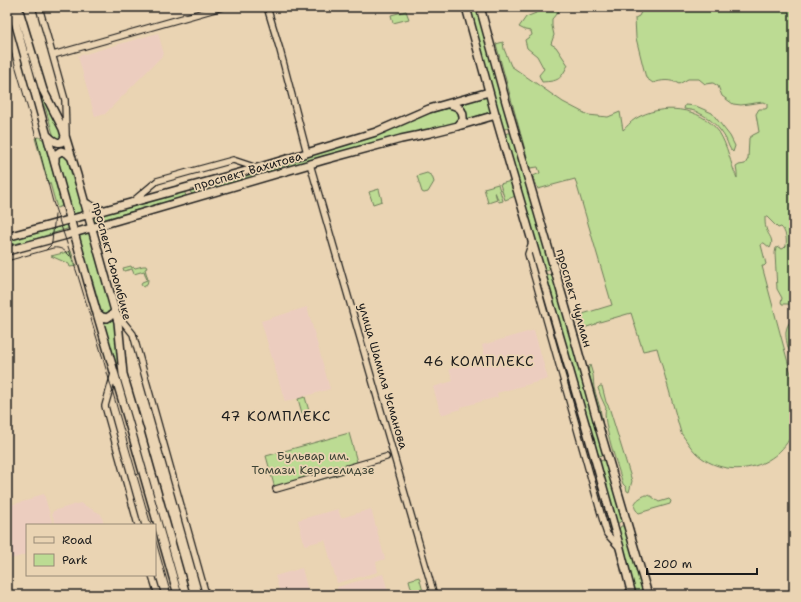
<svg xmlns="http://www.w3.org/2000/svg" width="801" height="602" font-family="'Shantell Sans',sans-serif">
<rect width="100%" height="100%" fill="#ead4b3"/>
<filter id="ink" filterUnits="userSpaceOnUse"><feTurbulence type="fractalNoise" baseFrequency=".025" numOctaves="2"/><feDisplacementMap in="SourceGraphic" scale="8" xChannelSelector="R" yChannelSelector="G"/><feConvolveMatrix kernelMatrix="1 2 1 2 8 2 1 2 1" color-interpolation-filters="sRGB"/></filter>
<g filter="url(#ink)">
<path fill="#eccdbf" d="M158,33L164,54L105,114L95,117L78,56Z
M307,307L330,389L285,402L261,321Z
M534,330L548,379L497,393L498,397L461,407V409L441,415L433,387L453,381L449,369L485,359L482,345Z
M44,494L53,525H27V554L11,559L7,544V506L33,499V497Z
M80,503L101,514L104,525H56L52,514L53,511Z
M338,509L341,518L371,509L385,559L376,562L378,572L337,583L325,540L305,545L304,544L298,520Z
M302,568L309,595H281L275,576Z
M383,574L389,595H339L337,587Z"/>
<path fill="#bcdb93" stroke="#6c7c58" d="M14,7L40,90L62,132V138L57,140L54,137L46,110L40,98Z
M468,7H477L510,128H507L503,130Z
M540,7H562L552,19V26L554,35L551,44L556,47L568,65C560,80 559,81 542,82L539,75L544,69L537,56L527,48L525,40L532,35L531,31L525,30L519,27L526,17L536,13Z
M640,7H794V306L788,304H782L781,302L782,298L777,289L775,253L776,248L779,247L782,249L784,248L786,246C787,240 786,231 781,227L778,228L767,217H765C765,221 765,225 766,228C768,236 775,239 770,248L764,243H762L761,245L766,264L764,266H762L794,385V429C780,469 727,482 696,453C690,447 686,440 681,433L657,348L643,351L631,313L596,323V324L581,329L576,316L612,305L575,179L538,189L533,176L540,173L538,167L530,168L496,44L503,42L504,49L511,66L563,102L588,115L608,117L620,112L623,130C627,127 630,122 635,119C661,103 700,106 719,132C728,146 730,163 737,178V173L736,167L739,165L745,164L748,159L749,138L753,135L759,132L756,114L759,109H765L767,108V104L763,102L741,105L733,104L722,96L718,86L713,83L705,84L699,79H688L679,84C670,79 662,80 653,83L646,78L636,38L635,18L639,16L642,10Z
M406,11L409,19L393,23L391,15Z
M487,96L491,112L464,120C466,114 465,109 460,104Z
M685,105L696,106L712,113L730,136L735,146L733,152C729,149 728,143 726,139C720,128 710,118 699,113C695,110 689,110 684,109Z
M452,107L458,110L461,117L457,122L451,125L401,135L192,194L191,193L190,191L191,190L378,134L427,114Z
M507,133H510L512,134L551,267C550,270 549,270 546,271L543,267L505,135Z
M39,137L44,140L62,206L57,208L50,183H48L35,138Z
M63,154L67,157L73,180L80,195L84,211L73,214L57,157Z
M427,173L432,176L434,182L428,192L424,193L422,192L417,176Z
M511,181L515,196L513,197L505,200L500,184Z
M498,184L503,201L499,202L495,192L497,200L488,203L484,188Z
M379,189L382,201L373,204L369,192Z
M185,191V194L187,196L94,222L92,215Z
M68,222L70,228L25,242L7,245V240Z
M89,231L111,309L107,314L104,313L101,311L93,282L87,266L77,234Z
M71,251L76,266L70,267L69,264L51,256Z
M131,266L132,268L134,267L135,268L143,266H146L147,268L145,269L148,280L147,285L143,287L142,286L141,284L142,282L147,280L144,271L134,274L132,269L124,271L123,268Z
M553,271L604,454L602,456L599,455L598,454L587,416L581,403L544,273L549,275Z
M113,317L116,326L119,363L184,595H181L102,320Z
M794,319V365C790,352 778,328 794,319Z
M590,365L593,375L594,388L600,408L603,426L635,537H634L601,426L599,409L588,370L589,367Z
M600,386H602L606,402L609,407L632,481L629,492L627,491L626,487L623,484C619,470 601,420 606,408L601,397L598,388Z
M305,397L309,411L302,413L298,399Z
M349,433L359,469L276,492L266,456Z
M605,459L624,520L621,521L616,525L598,460L601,461Z
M646,495C652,495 654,499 659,502L669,499L671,501L670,504L639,513C629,505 638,498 646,495Z
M621,526H624L645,595H635L618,531Z
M419,577L424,595H413L409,580Z"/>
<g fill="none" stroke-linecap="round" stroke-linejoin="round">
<defs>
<path id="minor" d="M39,7L65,100L66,134
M267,7L280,50L307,153
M53,55L222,7
M310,164L434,595
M132,202L157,181L189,172L233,160L257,168
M532,242L528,254L605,528L607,534L620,548
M116,313L133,334L206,595
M114,374L105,406L138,525
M276,489L386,457
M152,575L158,595"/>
<path id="major" d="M11,7L89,286L133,437L178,595
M18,7L43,90L63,129L77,175L118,322L123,374L141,435L186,595
M466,7L496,117L588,434L620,548L632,595
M480,7L506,102L575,340L599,427L648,595
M449,104C458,106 464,109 463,120L458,126
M48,136C54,142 62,147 65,136
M55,161V155L61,151L67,153L72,158
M84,202L91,206L102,211
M7,237L257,168L376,132L429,109L489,92
M7,251L67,235L324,160L401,139L430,133L458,126L496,115
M97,313L102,317L107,318L113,314L115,310"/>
</defs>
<use href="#minor" stroke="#1c1c1c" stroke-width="8"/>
<use href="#major" stroke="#1c1c1c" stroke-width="10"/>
<use href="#minor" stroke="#ead4b3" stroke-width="5.5"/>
<use href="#major" stroke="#ead4b3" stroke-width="7"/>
<path stroke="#1c1c1c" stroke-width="1" d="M7,37L36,137L53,202L78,276L104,362L151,525
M46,250L51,245L52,242L55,215
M7,261L53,248C60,247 65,250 70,256
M155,538L171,595"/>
</g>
</g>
<g text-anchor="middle" stroke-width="3.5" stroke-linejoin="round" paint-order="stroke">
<g font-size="12" fill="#1c1c1c" stroke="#ead4b3">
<text transform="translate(248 171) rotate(-16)" y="4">проспект Вахитова</text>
<text transform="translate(112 261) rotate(75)" y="4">проспект Сююмбике</text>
<text transform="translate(574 298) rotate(74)" y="4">проспект Чулман</text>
<text transform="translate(383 376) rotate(74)" y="4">улица Шамиля Усманова</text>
</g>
<g font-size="12" fill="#3c4234" stroke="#ead4b3">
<text x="313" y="460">Бульвар им.<tspan x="313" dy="14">Томази Кереселидзе</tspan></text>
</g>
<g font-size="14" letter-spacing="1" fill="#1c1c1c" stroke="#ead4b3">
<text x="479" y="366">46 КОМПЛЕКС</text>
<text x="276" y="421">47 КОМПЛЕКС</text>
</g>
</g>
<rect width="801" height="602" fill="none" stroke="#ead4b3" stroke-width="24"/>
<rect x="12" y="12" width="777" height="578" fill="none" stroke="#1c1c1c" stroke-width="1.5" filter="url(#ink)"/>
<rect x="26" y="524" width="130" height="52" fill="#ead4b3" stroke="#988a77"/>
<rect x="34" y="537" width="20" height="6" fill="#ead4b3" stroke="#988a77"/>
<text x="62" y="544" font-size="12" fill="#1c1c1c">Road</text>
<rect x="34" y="554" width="20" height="12" fill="#bcdb93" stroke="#988a77"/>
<text x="62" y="564" font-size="12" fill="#1c1c1c">Park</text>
<path d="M647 568v6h110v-6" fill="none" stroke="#1c1c1c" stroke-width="2"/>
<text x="653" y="568" font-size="12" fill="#1c1c1c" stroke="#ead4b3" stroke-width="3" paint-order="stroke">200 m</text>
</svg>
